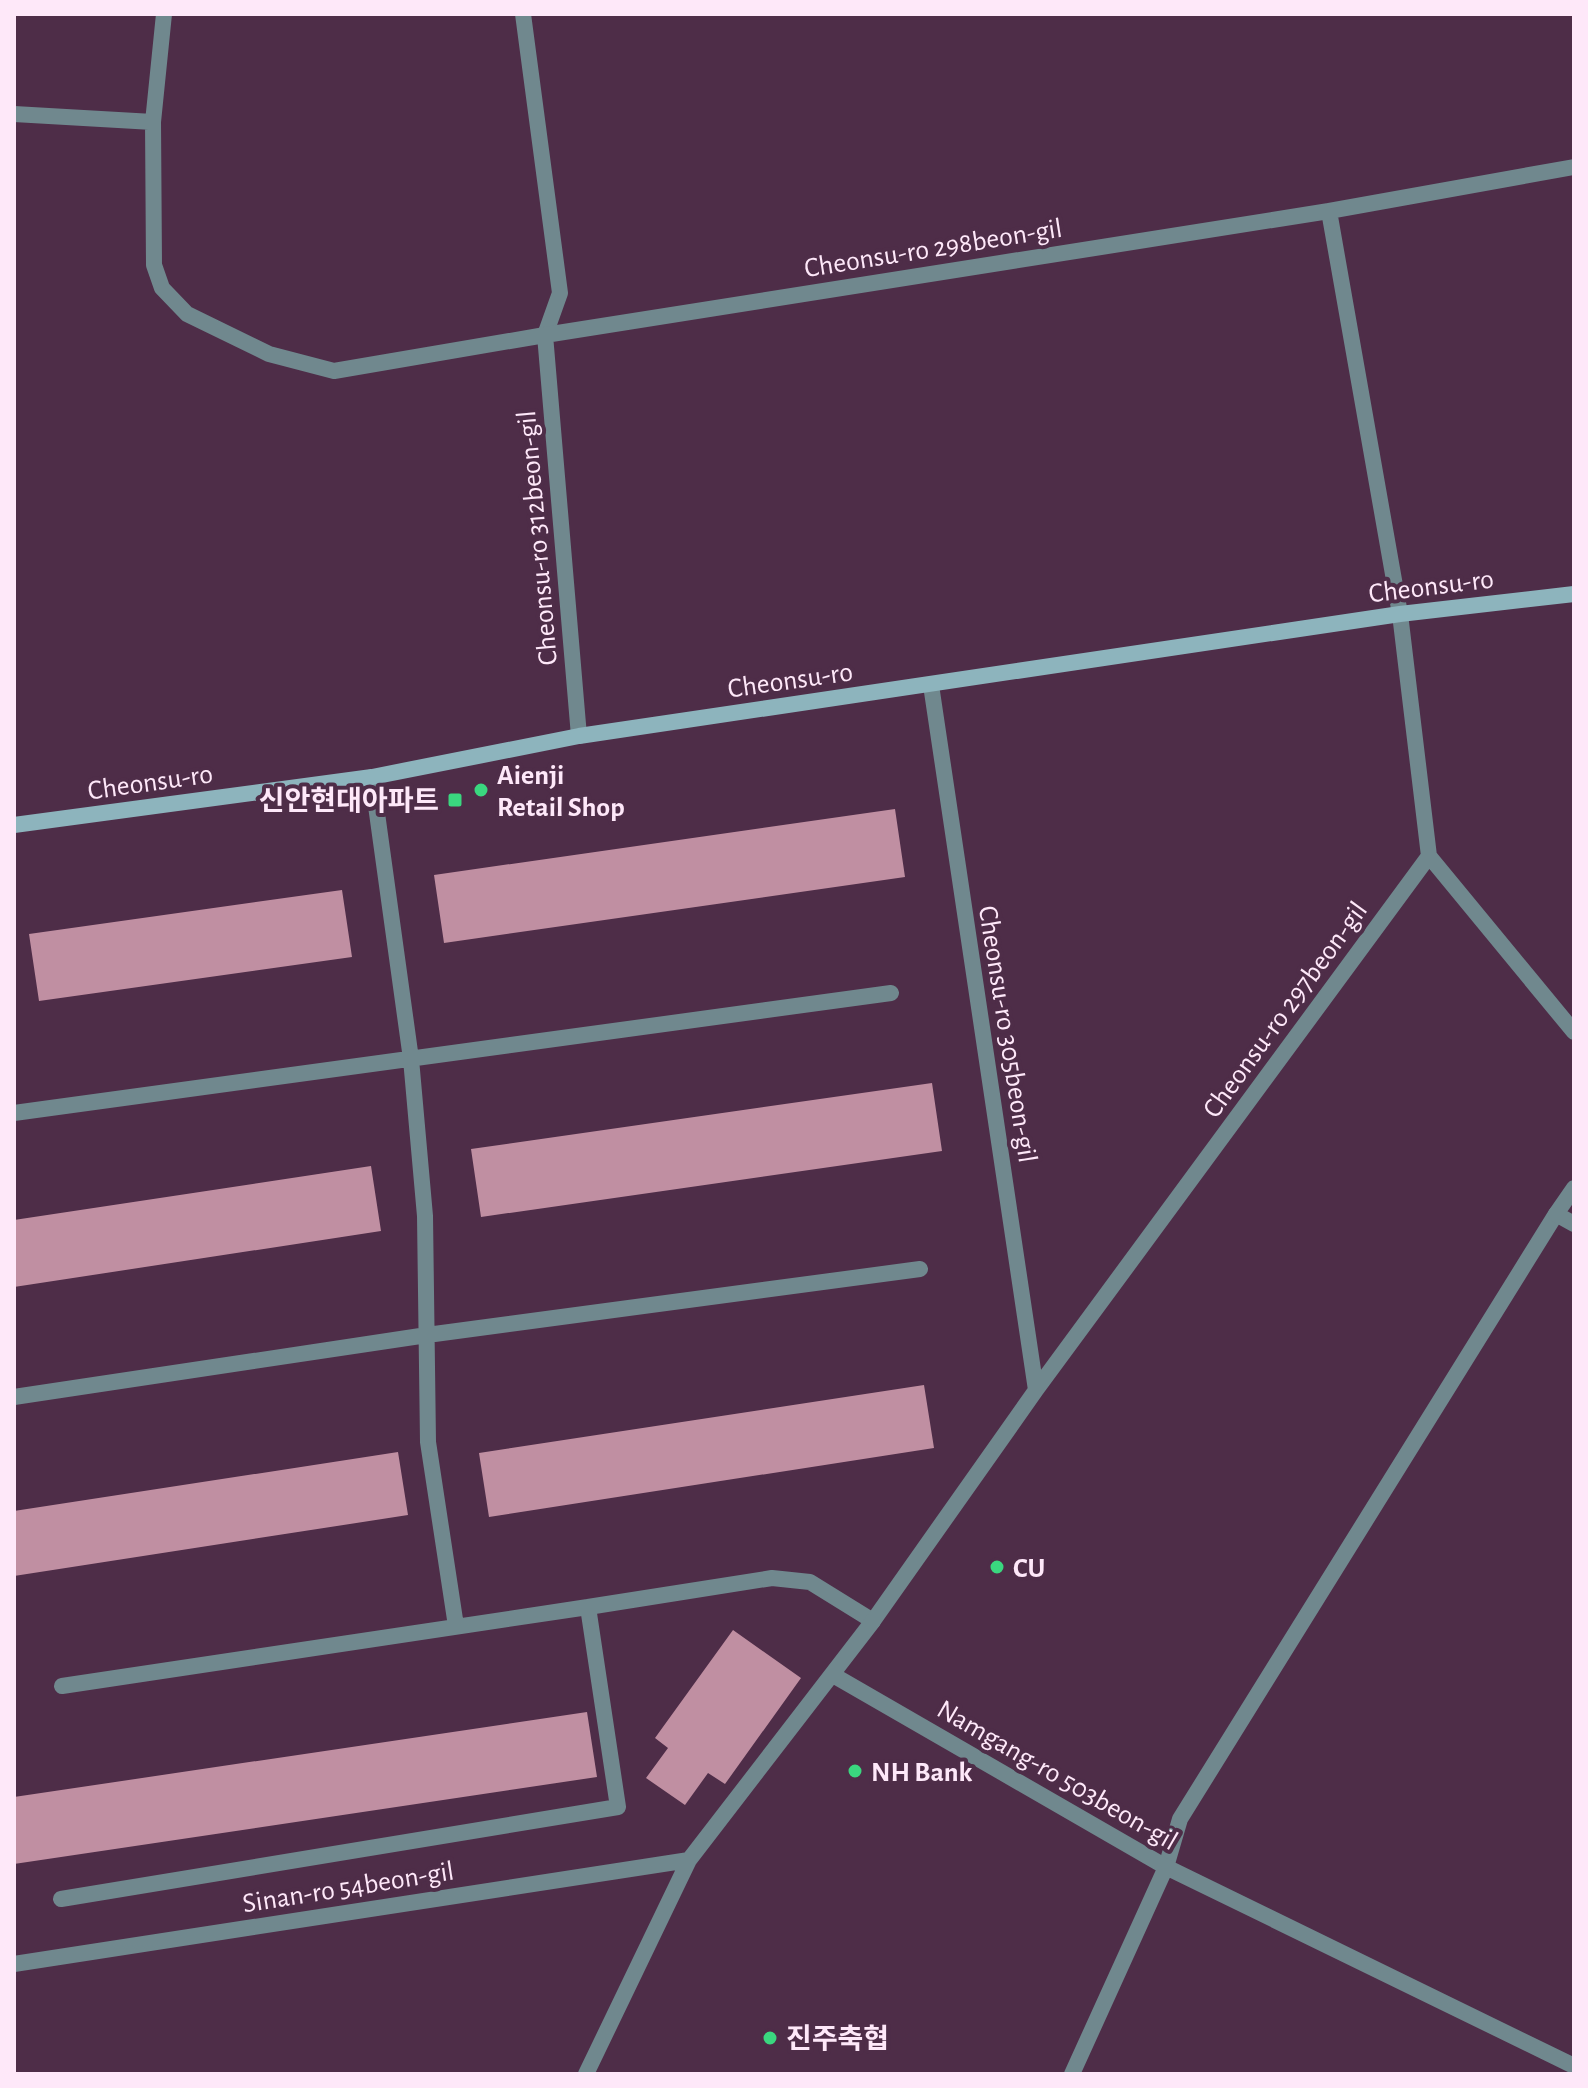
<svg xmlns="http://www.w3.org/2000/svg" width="1588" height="2088" font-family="'Alegreya Sans','Noto Sans KR',sans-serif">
<rect width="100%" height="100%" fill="#4e2d48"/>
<path fill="#c08fa2" d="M895,809L905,877L444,943L434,875Z
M342,890L352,957L39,1001L29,934Z
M932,1083L942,1151L481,1217L471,1149Z
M371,1166L381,1231L14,1287V1220Z
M924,1385L934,1448L489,1517L479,1453Z
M398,1452L408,1515L14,1576V1511Z
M733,1630L801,1678L725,1784L708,1773L685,1805L646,1778L668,1748L655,1738Z
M587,1712L597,1777L14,1864V1797Z"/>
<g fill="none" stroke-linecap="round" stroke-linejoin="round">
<path stroke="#70888e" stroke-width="16" d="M523,14L560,293L545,335
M372,777L411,1059L425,1216L428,1442L456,1626
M14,1113L891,993
M14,1397L427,1335L920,1269
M62,1686L588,1607
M1166,1867L1180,1819L1556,1214
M61,1899L618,1807L588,1607L772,1578L810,1582L873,1621"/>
<path stroke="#70888e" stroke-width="16" d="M164,14L153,122L154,265L162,288L187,314L269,354L334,371L545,335L1329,211L1574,167
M14,114L153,122
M545,335L579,736
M931,685L1036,1390
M1429,856L1574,1032
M1574,1188L1556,1214L1574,1224
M833,1675L1166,1867L1574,2066
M14,1964L689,1860L873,1621L1036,1390L1429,856L1400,614L1329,211
M586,2074L689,1860
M1072,2074L1166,1867"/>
<path stroke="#8db4bd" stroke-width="16" d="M14,825L372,777L579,736L1400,614L1574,594"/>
</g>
<g fill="#3ad77f" stroke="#4e2d48" stroke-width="3">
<circle cx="481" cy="790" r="8"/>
<rect x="447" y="792" width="16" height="16" rx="4"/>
<circle cx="997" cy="1567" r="8"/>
<circle cx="855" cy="1771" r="8"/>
<circle cx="770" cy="2038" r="8"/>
</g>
<g text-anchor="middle" stroke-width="8" stroke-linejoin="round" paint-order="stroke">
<g font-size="28" fill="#fee8f9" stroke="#4e2d48">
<text transform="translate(933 247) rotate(-9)" y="10">Cheonsu-ro 298beon-gil</text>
<text transform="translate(536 538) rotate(-95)" y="10">Cheonsu-ro 312beon-gil</text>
<text transform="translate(1431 585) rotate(-7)" y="10">Cheonsu-ro</text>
<text transform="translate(790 679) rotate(-8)" y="10">Cheonsu-ro</text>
<text transform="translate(150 781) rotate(-8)" y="10">Cheonsu-ro</text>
<text transform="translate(1284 1009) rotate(-54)" y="10">Cheonsu-ro 297beon-gil</text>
<text transform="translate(1009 1034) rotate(81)" y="10">Cheonsu-ro 305beon-gil</text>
<text transform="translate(1058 1774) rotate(30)" y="10">Namgang-ro 503beon-gil</text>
<text transform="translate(348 1886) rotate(-9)" y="10">Sinan-ro 54beon-gil</text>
</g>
<g font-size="28" font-weight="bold" fill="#fee8f9" stroke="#4e2d48" text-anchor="start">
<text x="497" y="784">Aienji<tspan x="497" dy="32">Retail Shop</tspan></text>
<text x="439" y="810" text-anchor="end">신안현대아파트</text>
<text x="1013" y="1577">CU</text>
<text x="871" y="1781">NH Bank</text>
<text x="786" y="2048">진주축협</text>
</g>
</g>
<rect width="1588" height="2088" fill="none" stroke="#fee8f9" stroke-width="32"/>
</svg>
